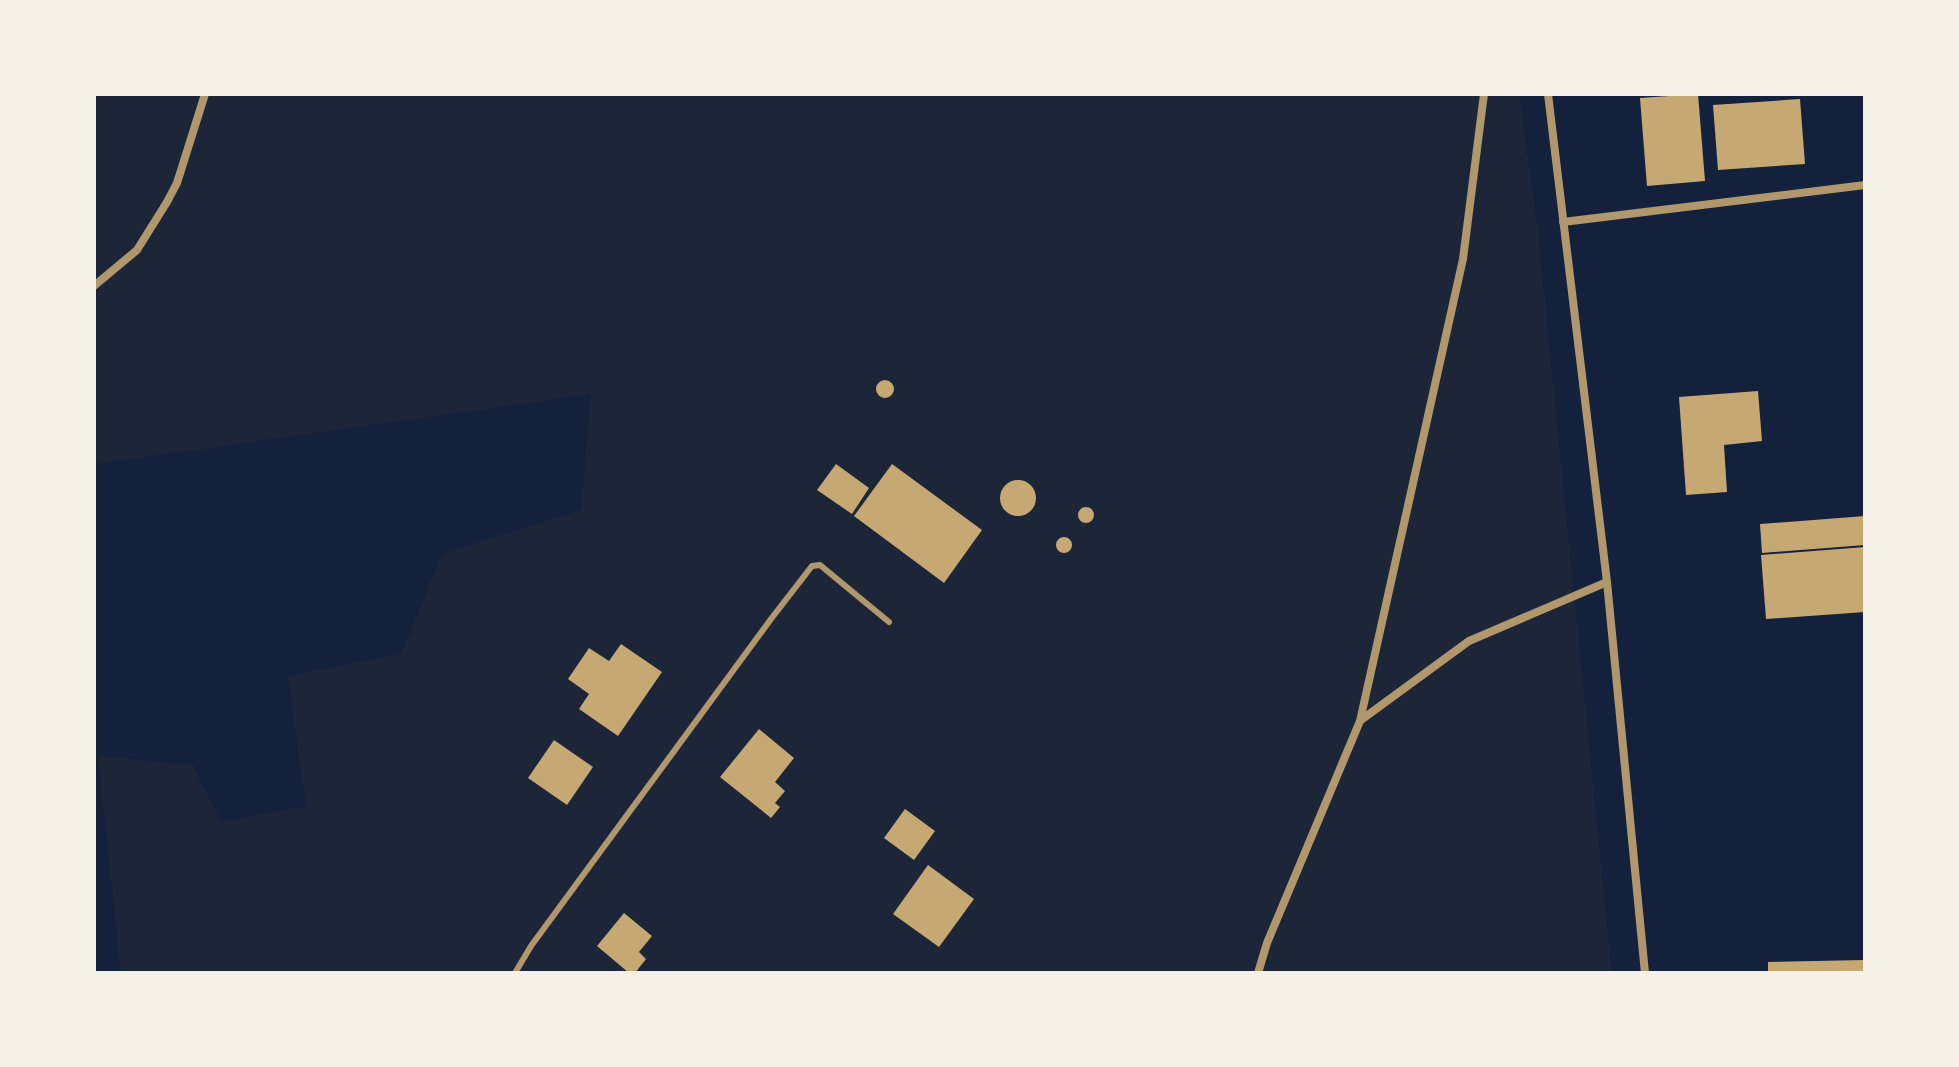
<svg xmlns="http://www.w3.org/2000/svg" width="1959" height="1067" font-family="Helvetica,sans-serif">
<rect width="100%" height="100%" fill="#14213d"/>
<path fill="#1d2539" d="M94,94H1519L1538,232L1612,973H121L98,756L192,765L222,822L306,806L288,676L401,654L442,554L581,510L591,394L94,464Z"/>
<path fill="#c6a872" d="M1698,94L1705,181L1647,186L1640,98Z
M1800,99L1805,164L1718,170L1713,105Z
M876 389a9 9 0 1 1 18 0a9 9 0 1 1-18 0Z
M1758,391L1762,441L1724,445L1727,492L1686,495L1679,397Z
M836,464L869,488L852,514L817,490Z
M892,464L982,530L944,583L854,516Z
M1000 498a18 18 0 1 1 36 0a18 18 0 1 1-36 0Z
M1078 515a8 8 0 1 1 16 0a8 8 0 1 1-16 0Z
M1865,516V545L1762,553L1760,524Z
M1056 545a8 8 0 1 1 16 0a8 8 0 1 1-16 0Z
M1865,547V612L1766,619L1761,555Z
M621,644L662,672L618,736L579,709L589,694L568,679L589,648L609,661Z
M759,729L794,758L775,782L785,791L775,803L780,807L771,818L720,777Z
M554,740L593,767L567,805L528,778Z
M905,809L935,831L914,860L884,838Z
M928,865L974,899L939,947L893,914Z
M624,913L652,936L639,952L646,959L635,973H629L597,946Z
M1865,960V973H1768V962Z"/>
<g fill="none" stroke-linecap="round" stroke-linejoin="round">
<path stroke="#b1986c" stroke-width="6" d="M515,973L531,946L771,619L812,566L820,565L889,622"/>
<path stroke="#b1986c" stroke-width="8" d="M1548,94L1607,582L1645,973
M1563,222L1865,185
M94,286L137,250L167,202L177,183L205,94
M1361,720L1469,641L1607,582
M1258,973L1267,943L1360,721L1463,259L1484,94"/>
</g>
<rect width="1959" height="1067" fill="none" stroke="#f6f1e7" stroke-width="192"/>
</svg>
